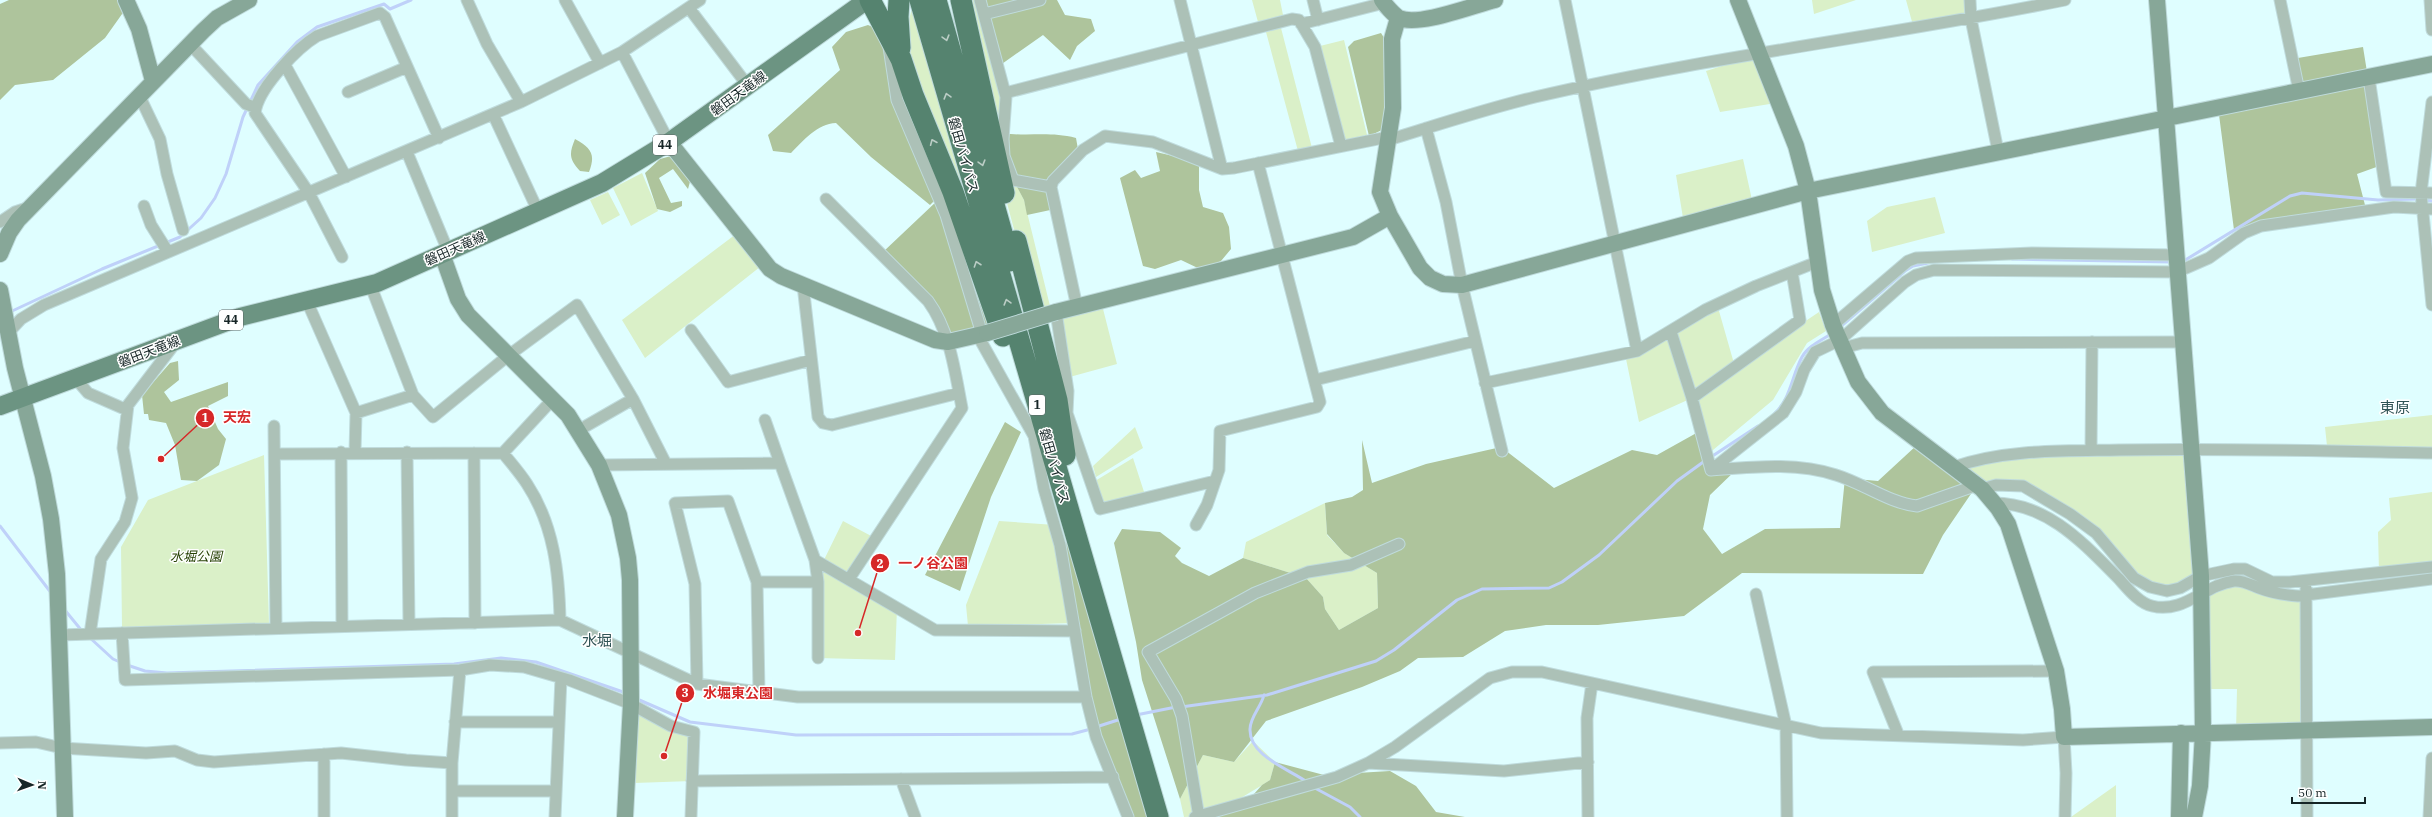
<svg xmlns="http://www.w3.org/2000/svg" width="2432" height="817" font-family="'IBM Plex Serif','Noto Sans JP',serif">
<rect width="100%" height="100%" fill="#dffeff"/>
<path fill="#daf0c8" d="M962,0H984L1000,72L1011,175L1024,200L1050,306L1036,311L1004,192Z
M1252,0H1280L1283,15L1258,22Z
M1812,0H1856L1814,14Z
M1906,0H1970L1971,19L1914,29Z
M912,8L968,204L975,229L903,44Z
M1281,28L1312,148L1298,151L1266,32Z
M1344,40L1367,135L1344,140L1320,46Z
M1760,54L1776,103L1720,112L1706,71Z
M1743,159L1752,200L1683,218L1676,175Z
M642,173L658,211L631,226L613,188Z
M608,192L620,215L602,225L590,200Z
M1935,197L1945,233L1872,252L1867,221L1887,207Z
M740,231L765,263L645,358L622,320Z
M1101,301L1117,364L1066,378L1057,318Z
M1717,304L1735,367L1709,386L1819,312L1826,331L1807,343L1773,400L1707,455L1692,398L1639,422L1625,354Z
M2432,415V452L2327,446L2325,427Z
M1135,427L1143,448L1096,477L1093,466Z
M2192,448L2201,576L2180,588L2144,584L2096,533L2023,486L1974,490L1954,467L2013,455Z
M264,455L269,624L122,628L121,547L148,500Z
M1133,458L1146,498L1105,508L1095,481Z
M2432,492V567L2379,572L2378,532L2391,520L2389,498Z
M1325,503L1327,535L1344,553L1377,573L1378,608L1339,630L1325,609L1323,597L1306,578L1243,558L1246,542Z
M843,521L875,538L849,579L897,608L895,660L818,658L822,564Z
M999,521L1055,525L1074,623L968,626L966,605Z
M2235,581L2306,595L2307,729L2236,732L2237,689H2202L2201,596Z
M635,707L694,732L692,781L634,783Z
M1253,741L1275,762L1270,780C1246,795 1214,817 1184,817L1180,799L1203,755L1234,762Z
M2116,785V817H2071Z"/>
<path fill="#aec49c" d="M9,0H132L105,38L53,80L15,85L0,100V4Z
M984,0H1057L1065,15L1091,19L1095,31L1077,46L1070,60L1043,35L999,66Z
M868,25L882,31L996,324L948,342L937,314L883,252L938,200V197L930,205L871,157L836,123C817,124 804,140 791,153L773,151L768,135L840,70L832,47L846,32Z
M1381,33L1386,41V107L1382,130L1369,136L1348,47L1354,41Z
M2363,47L2382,165L2357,174L2366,209L2234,230L2218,107L2299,91L2292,59Z
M1003,133C1029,137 1048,131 1076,138L1079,155L1053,182L1055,209L1027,215L1024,200L1009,172Z
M575,139C591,148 596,154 589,172L580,171C569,159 569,154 575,139Z
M1156,152L1186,159L1199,165V190L1203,207L1223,213L1229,227L1231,249L1221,261L1202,270L1181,260L1155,269L1143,266L1120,178L1135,170L1141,178L1160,171Z
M671,156L691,178L688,189L673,169L659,178L671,203L682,201V206L670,212L657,209L645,173L660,159Z
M178,361L179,380L164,392L171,402L228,382V396L208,406L218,429L226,439L219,465L197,481L181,480L175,445L166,423L149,420L148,414H144L142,395L170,363Z
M1005,422L1021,432L991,497L960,591L925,575Z
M1700,431C1708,459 1708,463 1738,468L1710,495L1703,529L1722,554L1765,529L1840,528L1845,478L1878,481L1917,445L1977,485L1943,535L1923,574L1742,573L1684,616L1598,625H1546L1505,631L1463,657L1418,658L1400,671L1362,687L1266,721L1234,762L1203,755L1180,799L1142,680L1136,642L1114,543L1122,529L1160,532L1181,548L1175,556L1182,563L1209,576L1243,558L1306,578L1323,597L1325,609L1339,630L1378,608L1377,573L1344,553L1327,534L1325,503L1352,497L1363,490L1362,440L1372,483L1426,464L1501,447L1554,488L1632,450L1657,455Z
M1067,537L1154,817H1128L1096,737L1064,569Z
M1275,762L1324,775L1390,771L1416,786L1436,812L1465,817H1203L1246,803L1262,785L1270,780Z"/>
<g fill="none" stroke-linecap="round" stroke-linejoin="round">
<path stroke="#bfd1f9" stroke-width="3" d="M2424,200L2432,201
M2012,259L2172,262
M2182,262L2290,196L2302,193L2378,200L2418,199
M10,312L102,269L180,237L201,218L215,198L226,174L243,117L258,85L297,42L317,27L384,4L390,9L411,0
M1839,328L1905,271L1913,266L1928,263
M1775,413C1791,398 1792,375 1802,357C1808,346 1822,340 1831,334
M1711,457L1758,426
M0,526L52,594
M64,609L82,631
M89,637L113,659L122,663
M127,665L145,671L167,673L454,664L501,658L536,662L626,693
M1264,695C1261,707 1250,717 1250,729C1249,756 1289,769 1307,782
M637,699L690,722L796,735L1072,734L1091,729
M1181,707L1267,695L1376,661L1394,650L1457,600L1482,589L1549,588L1562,582L1599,555L1677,481L1706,460
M1136,715L1176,707
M1096,727L1121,719
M1313,787L1350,807L1360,817"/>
<defs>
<path id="street" d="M467,0L487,44L521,102
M565,0L600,63
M980,0L1006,97L1003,139L1004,156L1013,180L1051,187
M1180,0L1222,169
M1313,0L1318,20
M1565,0L1637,351
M1970,0L1971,19L1998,151
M2280,0L2299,91
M2430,0L2432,30
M689,8L748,86
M984,14L1040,0
M1301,24L1384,3
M190,44L246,104L256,108L255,113L309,193L342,257
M889,47L897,100L946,215L982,334
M622,52L669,142
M285,65L346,177
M2369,78L2386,192L2432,193
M348,92L407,67
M1005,93L1292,19L1299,20L1315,47L1341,146
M139,95L160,139L167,174L183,230
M2432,102L2421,193L2432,305
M256,108C262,85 297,48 317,36L380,13L385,17L439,138
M493,114L538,211
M1426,128L1446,202L1462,285L1502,451
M1388,140C1437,125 1485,109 1535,97C1710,56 1889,36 2065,0
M407,152L448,251
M826,199L928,301C950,331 955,372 962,408L849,579
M144,206L151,225L168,252
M0,222L15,212L27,208
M370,284L413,395L433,417L509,355L577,305L633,399L666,464
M803,285L818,417L823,423L832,425L959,393
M306,299L356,413L355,452
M1077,307L1051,187L1053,181L1083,150L1105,136L1153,142L1222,169L1234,168L1388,137
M1056,312L1068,391L1067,413L1100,509L1215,481
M1833,325L1908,261L1916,258L2032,253L2176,255
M691,330L728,382L811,360
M1671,332L1692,398L1711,470
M8,333L21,319L44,305L521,102L622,52L700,0
M978,336L1034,436L1044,489L1060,545L1086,697L1096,737L1128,817
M1843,348L1862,343L2183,342
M76,379L88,393L127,410
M1315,380L1475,341
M1485,383L1637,351L1705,310L1756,286L1817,262
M1692,398L1800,320L1792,272
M356,413L413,395
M765,420L780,463
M274,426L276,628
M586,426L633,399
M2091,450L2092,342
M341,452L342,626
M407,452L409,624
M474,453L475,623
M503,453C511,463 520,473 527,484C554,525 559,573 560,620
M275,454L503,453L553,399
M599,465L780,463L815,560L935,630L1075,631
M1954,467C2005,449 2065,451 2119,450C2223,448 2328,451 2432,453
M1711,470L1783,413L1796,392L1804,370L1815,352L1840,340L1905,282L1916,275L1934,270L2177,272L2209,258L2244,233L2261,226L2394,207L2432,209
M1711,470C1753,467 1796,462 1836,475C1863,483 1889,503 1917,506L1977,485
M1982,489L1996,485L2023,486L2070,514L2096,533L2134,578L2150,587L2167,591L2180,588L2201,576L2234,569H2245L2272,582H2290L2432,567
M1994,503C2048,503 2084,544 2119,579C2128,589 2139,603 2152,606C2184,614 2204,585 2234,581C2243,580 2251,585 2259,588C2272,593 2285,595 2298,596L2432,579
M1196,525L1207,505L1219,470L1220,431L1317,407L1320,402L1258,163
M815,560L818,582V658
M757,582H818
M2306,588L2307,817
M1756,594L1786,726L1787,817
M122,633L125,680L460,670L490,665L524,667L569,680L631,704L671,726L694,732L691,817
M90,634L101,559L125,522L132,498L123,448L128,405L173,346V342
M59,635L560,620L697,684L798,697H1086
M697,684L695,584L675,503L728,501L757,582L759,692
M455,722H559
M1898,734L1873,672L2056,671
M0,743L36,742L62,748L146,753L175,751L197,760L214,762L341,753L406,760L452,763
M1368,763L1504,771L1588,762
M901,779L915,817
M692,781L1113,777
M452,791H556
M324,817V754
M452,817V763L460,670
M555,817L561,678
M1195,817L1337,777L1368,763L1395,747L1490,678L1512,672H1542L1821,733L2023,740L2064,737L2066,773L2065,817
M1199,817L1182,716L1176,699L1148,652L1255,593L1308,572L1351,565L1399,544
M1588,817L1587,718L1592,683
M2429,817L2432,758"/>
<path id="secondary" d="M126,0L139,29L153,81
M1382,0C1385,5 1394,15 1399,18C1419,27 1474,5 1495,0
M1738,0L1796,146L1808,191L1822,290L1833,325L1858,382L1882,413L1982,489L1998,508L2008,524L2056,671L2062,709L2064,737L2432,727
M2157,0L2201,576L2203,733L2200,786L2194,817
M1398,18L1392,39L1393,108L1380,192L1390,216L1420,268L1430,278L1443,284L1462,285L1808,191L2432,64
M669,142L770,269L781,276L935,340L948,342L987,333
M0,254L9,233L18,220L203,31L217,18L249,0
M442,254L458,299L468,315L568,415L599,465L619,515L628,558L630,580L631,704L625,817
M0,290L15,368L43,476L51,519L57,574L65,817
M1056,312L1353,237L1390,216
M2179,817L2181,733"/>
<path id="primary" d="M0,406L240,317L377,283L602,183L669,142L867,0"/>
<path id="highway" d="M870,0L901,59L913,95L953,192L1003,336
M899,0L898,17L900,48
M920,0L1158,817
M936,0L1010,261
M961,0L1004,193
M1016,241L1057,400L1065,455"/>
</defs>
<use href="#street" stroke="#bfdbdc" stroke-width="13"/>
<use href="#secondary" stroke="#bfdbdc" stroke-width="18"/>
<use href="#primary" stroke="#bfdbdc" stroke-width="20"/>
<use href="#highway" stroke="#bfdbdc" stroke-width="23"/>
<use href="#street" stroke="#acc1b7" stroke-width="11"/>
<use href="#secondary" stroke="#87a798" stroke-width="16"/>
<use href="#primary" stroke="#6c9482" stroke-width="18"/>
<use href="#highway" stroke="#55836f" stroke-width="21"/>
<defs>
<path id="secondary-bridge" d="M987,333L1056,312"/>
</defs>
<use href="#secondary-bridge" stroke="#bfdbdc" stroke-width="18" stroke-linecap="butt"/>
<use href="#secondary-bridge" stroke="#87a798" stroke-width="16"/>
</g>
<defs><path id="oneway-chevron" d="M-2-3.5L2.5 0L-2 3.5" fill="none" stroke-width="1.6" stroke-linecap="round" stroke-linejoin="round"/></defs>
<g stroke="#bbcdc5">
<use href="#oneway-chevron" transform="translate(946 38) rotate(74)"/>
<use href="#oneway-chevron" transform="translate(947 96) rotate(-106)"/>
<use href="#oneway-chevron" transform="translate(933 142) rotate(-113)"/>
<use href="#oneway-chevron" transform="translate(982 163) rotate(74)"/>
<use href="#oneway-chevron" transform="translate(977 264) rotate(-109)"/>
<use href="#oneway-chevron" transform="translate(1007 302) rotate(-106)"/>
</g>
<g text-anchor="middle" stroke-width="3" stroke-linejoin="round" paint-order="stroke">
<g fill="#fff" stroke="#5c6667" stroke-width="1">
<rect x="653" y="135" width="24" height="20" rx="3"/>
<rect x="219" y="310" width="24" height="20" rx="3"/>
<rect x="1029" y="395" width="16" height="20" rx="3"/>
</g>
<g font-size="12" font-weight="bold" fill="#162526">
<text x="665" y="149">44</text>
<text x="231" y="324">44</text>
<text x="1037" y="409">1</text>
</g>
<g font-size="13" fill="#162526" stroke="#fff">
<text transform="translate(738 93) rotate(-36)" y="5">磐田天竜線</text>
<text transform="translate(964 155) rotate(74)" y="5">磐田バイパス</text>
<text transform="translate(455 248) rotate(-24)" y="5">磐田天竜線</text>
<text transform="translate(149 351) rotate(-21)" y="5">磐田天竜線</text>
<text transform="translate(1055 466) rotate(74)" y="5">磐田バイパス</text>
</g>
<g font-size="13" font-style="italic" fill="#274204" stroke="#fff">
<text x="196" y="561">水堀公園</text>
</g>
<g font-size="15" fill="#315456" stroke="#fff">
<text x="2395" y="413">東原</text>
<text x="597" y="646">水堀</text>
</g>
</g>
<path fill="none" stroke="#d62828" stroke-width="1.5" d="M161 459L205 418M858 633L880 563M664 756L685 693"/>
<g fill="#d62828" stroke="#fff" stroke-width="1.5">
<circle cx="161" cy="459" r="4"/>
<circle cx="858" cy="633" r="4"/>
<circle cx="664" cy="756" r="4"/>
<circle cx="205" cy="418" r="10"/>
<circle cx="880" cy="563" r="10"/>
<circle cx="685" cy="693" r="10"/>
</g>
<g font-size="12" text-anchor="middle" font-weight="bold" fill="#fff">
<text x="205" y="422">1</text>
<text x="880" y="568">2</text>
<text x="685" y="697">3</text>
</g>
<g font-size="14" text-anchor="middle" font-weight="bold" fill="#d62828" stroke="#fff" stroke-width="3" stroke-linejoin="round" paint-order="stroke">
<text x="237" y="422">天宏</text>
<text x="933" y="568">一ノ谷公園</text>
<text x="738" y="698">水堀東公園</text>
</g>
<g transform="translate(32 785) rotate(92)" stroke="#ffffff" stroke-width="3" paint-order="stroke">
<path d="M0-3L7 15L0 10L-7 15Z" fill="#162526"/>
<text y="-6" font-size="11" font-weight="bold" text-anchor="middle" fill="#162526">N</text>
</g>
<path d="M2292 797v6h73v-6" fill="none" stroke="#162526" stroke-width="2"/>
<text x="2298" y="797" font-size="12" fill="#162526" stroke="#ffffff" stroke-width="3" paint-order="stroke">50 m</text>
</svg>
